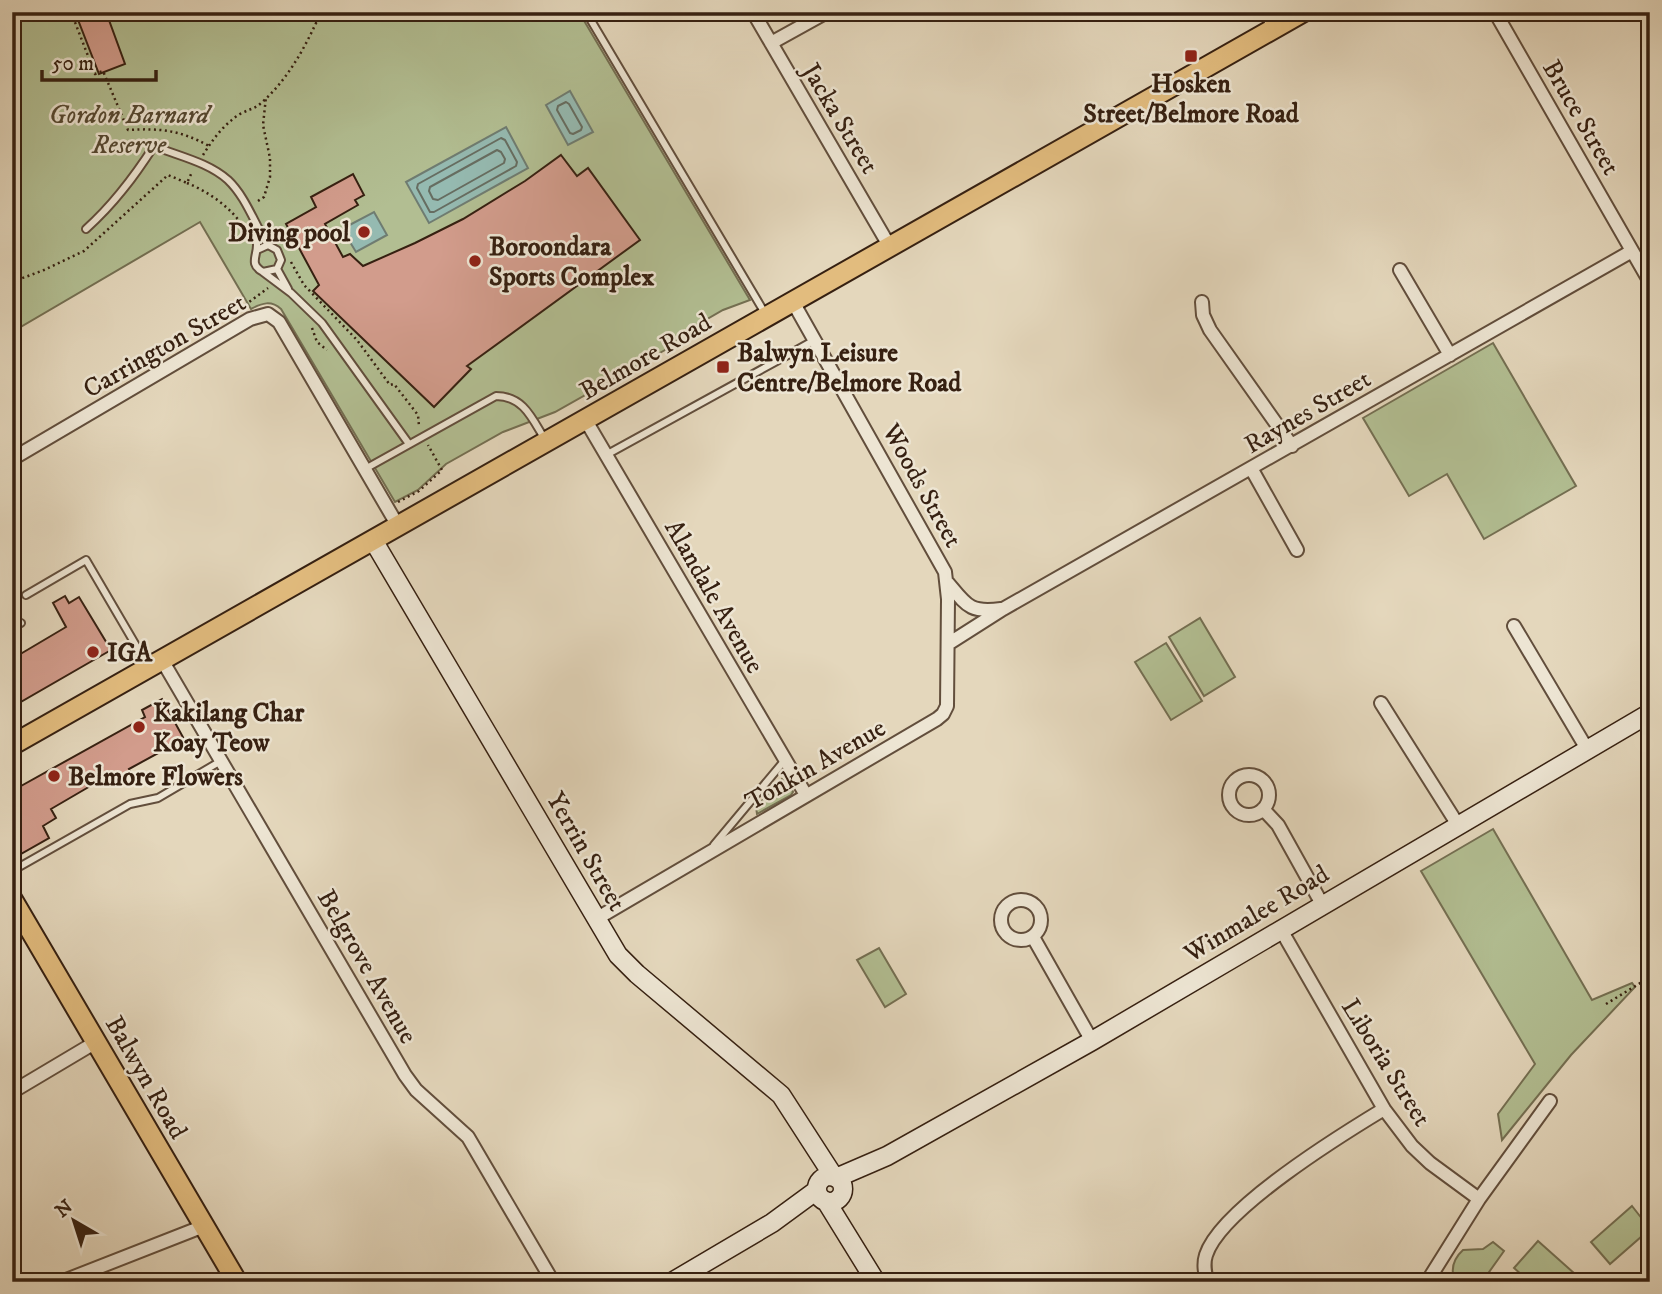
<svg xmlns="http://www.w3.org/2000/svg" width="1662" height="1294" font-family="'IM FELL DW Pica',serif">
<rect width="100%" height="100%" fill="#e4d7bc"/>
<filter id="stains"><feTurbulence type="fractalNoise" baseFrequency=".00286" numOctaves="4"/><feColorMatrix values="0 0 0 0 .2 0 0 0 0 .09 0 0 0 0 .02 0 0 0 .5 -.17"/></filter>
<radialGradient id="worn" r=".72"><stop offset=".6" stop-color="#630" stop-opacity="0"/><stop offset="1" stop-color="#630" stop-opacity=".3"/></radialGradient>
<path fill="#b2be92" stroke="#746f52" stroke-width="2" d="M12,12H582L580,14L750,300L723,310L690,329L665,350L555,412L503,432L446,464L418,490L395,502L281,309C271,300 262,303 251,309L200,222L12,332Z
M1493,343L1576,486L1484,539L1447,474L1409,496L1363,418Z
M1200,618L1235,677L1204,696L1169,637Z
M1166,643L1202,701L1171,720L1135,662Z
M782,779L789,783L793,792L791,795L757,814L756,807Z
M1493,829L1592,1000L1632,983L1635,987L1571,1055L1502,1140L1498,1114L1535,1064L1421,871Z
M879,948L906,994L885,1007L857,960Z
M1632,1206L1650,1229L1610,1264L1591,1242Z
M1538,1241L1584,1282H1530L1514,1268Z
M1493,1242L1504,1251L1482,1282H1455C1450,1269 1453,1259 1463,1250L1483,1249Z"/>
<path fill="#95bab1" stroke="#6f7c71" stroke-width="2" d="M570,91L593,132L568,145L546,105Z
M506,127L528,168L429,223L406,182Z
M374,212L387,235L356,252L342,229Z"/>
<g fill="none" stroke-linecap="round" stroke-linejoin="round">
<path stroke="#666d61" stroke-width="2" d="M566,102L569,104L582,127L581,130L573,134L570,133L557,110L558,106Z
M501,138L505,140L517,162L516,166L434,212H430L417,188L418,184Z
M497,150L501,152L505,159L504,163L438,200L433,199L429,191L430,187Z"/>
</g>
<path fill="#d29c8c" stroke="#362011" stroke-width="2" d="M75,12H106L125,64L99,74Z
M561,155L577,176L588,168L640,240L467,366L471,369L434,407L313,291L319,285L286,224L316,207L311,197L353,174L364,195L355,200L358,205L325,224L343,257L350,254L363,266L415,243L463,219L525,181Z
M65,596L69,603L79,597L111,650L12,707V659L66,627L53,603Z
M162,699L184,739L129,769L134,778L124,784L119,775L102,785L99,781L51,809L56,818L43,826L49,838L12,859V791L145,717L142,710Z"/>
<g fill="none" stroke-linecap="round" stroke-linejoin="round">
<defs>
<path id="lane" d="M586,12L766,315
M254,226C255,232 257,239 257,245C257,257 249,264 263,272L277,269L281,260L277,250L268,245L257,250
M86,229C114,204 134,177 154,146C178,156 208,162 228,180C246,197 255,225 268,245
M277,269L288,289
M263,272L291,293L322,323L409,444
M606,455L815,340
M365,469L496,396C523,396 532,418 544,438
M26,595L86,560L148,666
M12,628L21,623
M714,845L785,760
M12,871L130,804L158,798L221,761"/>
<path id="street" d="M753,12L890,247
M1266,12L1275,28
M1495,12L1650,282
M771,43L827,12
M1400,270L1450,355
M1202,302L1203,315L1210,330L1292,446
M585,419L806,795
M12,459L250,319L268,314L279,322L398,526
M1251,468L1297,550
M948,583C967,606 970,613 1001,609
M1514,626L1587,749
M948,644L1003,609L1632,251
M162,660L405,1075L416,1090L468,1137L553,1282
M1381,703L1458,825
M1229 795a20 20 0 1 1 40 0a20 20 0 1 1-40 0Z
M1263,809L1278,825L1322,904
M1001 920a20 20 0 1 1 40 0a20 20 0 1 1-40 0Z
M596,919L937,719L943,714L947,706L948,599L945,572L793,302
M1280,928L1384,1109L1412,1146L1430,1163L1479,1199
M1033,937L1092,1041
M12,1092L96,1042
M61,1282L204,1226
M1207,1282C1205,1273 1203,1264 1206,1255C1221,1209 1341,1135 1384,1109
M1427,1282L1479,1199L1550,1101"/>
<path id="secondary" d="M373,540L618,955L637,974L781,1095L834,1177
M817 1189a13 13 0 1 1 26 0a13 13 0 1 1-26 0Z
M836,1178L887,1156L1092,1041L1650,713
M826,1201L876,1282
M672,1282L772,1223L817,1190"/>
<path id="primary" d="M12,745L1303,12
M12,899L237,1282"/>
</defs>
<use href="#lane" stroke="#624e3c" stroke-width="10"/>
<use href="#street" stroke="#624e3c" stroke-width="16"/>
<use href="#secondary" stroke="#362011" stroke-width="21"/>
<use href="#primary" stroke="#362011" stroke-width="23"/>
<path stroke="#362011" stroke-width="2.5" stroke-dasharray="2 3.5" stroke-linecap="butt" d="M71,12L95,74L103,71L128,130C160,128 180,130 209,146
M303,12L316,23
M203,155C213,139 224,124 240,114C247,110 254,109 260,104C288,80 306,46 321,12
M187,183C209,192 232,208 244,228
M258,201L264,197L270,177V158L263,125L266,97
M291,262L304,285L357,340L390,385L394,384L418,415L419,426
M12,282L44,270L84,251L168,175L187,183L192,172
M245,305L268,288
M312,328L317,342L327,350
M398,502L419,491L442,470L428,445
M1606,1004L1650,977"/>
<use href="#lane" stroke="#ede5d3" stroke-width="6"/>
<use href="#street" stroke="#ede5d3" stroke-width="12"/>
<use href="#secondary" stroke="#ede5d3" stroke-width="18"/>
<use href="#primary" stroke="#e2bc7e" stroke-width="19"/>
</g>
<g fill="#8f2418" stroke="#ede5d3" stroke-width="2.5">
<rect x="1184" y="49" width="14" height="14" rx="3.5"/>
<circle cx="364" cy="232" r="7"/>
<circle cx="475" cy="261" r="7"/>
<rect x="716" y="360" width="14" height="14" rx="3.5"/>
<circle cx="93" cy="652" r="7"/>
<circle cx="139" cy="727" r="7"/>
<circle cx="54" cy="776" r="7"/>
</g>
<g text-anchor="middle" stroke-width="5" stroke-linejoin="round" paint-order="stroke">
<g font-size="26" font-weight="bold" fill="#362011" stroke="#ede5d3" text-anchor="start">
<text x="1191" y="92" text-anchor="middle">Hosken<tspan x="1191" dy="30">Street/Belmore Road</tspan></text>
<text x="350" y="241" text-anchor="end">Diving pool</text>
<text x="489" y="255">Boroondara<tspan x="489" dy="30">Sports Complex</tspan></text>
<text x="737" y="361">Balwyn Leisure<tspan x="737" dy="30">Centre/Belmore Road</tspan></text>
<text x="107" y="661">IGA</text>
<text x="153" y="721">Kakilang Char<tspan x="153" dy="30">Koay Teow</tspan></text>
<text x="68" y="785">Belmore Flowers</text>
</g>
<g font-size="26" font-style="italic" fill="#554831" stroke="#ede5d3">
<text x="129" y="123">Gordon Barnard<tspan x="129" dy="30">Reserve</tspan></text>
</g>
<g font-size="26" fill="#362011" stroke="#ede5d3">
<text transform="translate(1582 117) rotate(60)" y="9">Bruce Street</text>
<text transform="translate(841 118) rotate(59)" y="9">Jacka Street</text>
<text transform="translate(164 345) rotate(-30)" y="9">Carrington Street</text>
<text transform="translate(645 356) rotate(-30)" y="9">Belmore Road</text>
<text transform="translate(1307 411) rotate(-30)" y="9">Raynes Street</text>
<text transform="translate(923 485) rotate(61)" y="9">Woods Street</text>
<text transform="translate(715 596) rotate(60)" y="9">Alandale Avenue</text>
<text transform="translate(815 764) rotate(-30)" y="9">Tonkin Avenue</text>
<text transform="translate(587 851) rotate(60)" y="9">Yerrin Street</text>
<text transform="translate(1256 913) rotate(-31)" y="9">Winmalee Road</text>
<text transform="translate(368 966) rotate(60)" y="9">Belgrove Avenue</text>
<text transform="translate(1387 1062) rotate(58)" y="9">Liboria Street</text>
<text transform="translate(147 1077) rotate(60)" y="9">Balwyn Road</text>
</g>
</g>
<rect width="1662" height="1294" fill="none" stroke="#e4d7bc" stroke-width="42"/>
<rect x="14" y="14" width="1634" height="1266" fill="none" stroke="#362011" stroke-width="3.5"/>
<rect x="21" y="21" width="1620" height="1252" fill="none" stroke="#362011" stroke-width="2"/>
<g transform="translate(74 1221) rotate(321)" stroke="#ede5d3" stroke-width="5" paint-order="stroke">
<path d="M0-5L12 26L0 18L-12 26Z" fill="#362011"/>
<text y="-10" font-size="19" font-weight="bold" text-anchor="middle" fill="#362011">N</text>
</g>
<path d="M42 70v10h114v-10" fill="none" stroke="#362011" stroke-width="3.5"/>
<text x="52" y="70" font-size="21" fill="#362011" stroke="#ede5d3" stroke-width="5" paint-order="stroke">50 m</text>
<rect width="100%" height="100%" filter="url(#stains)"/>
<rect width="100%" height="100%" fill="url(#worn)"/>
</svg>
